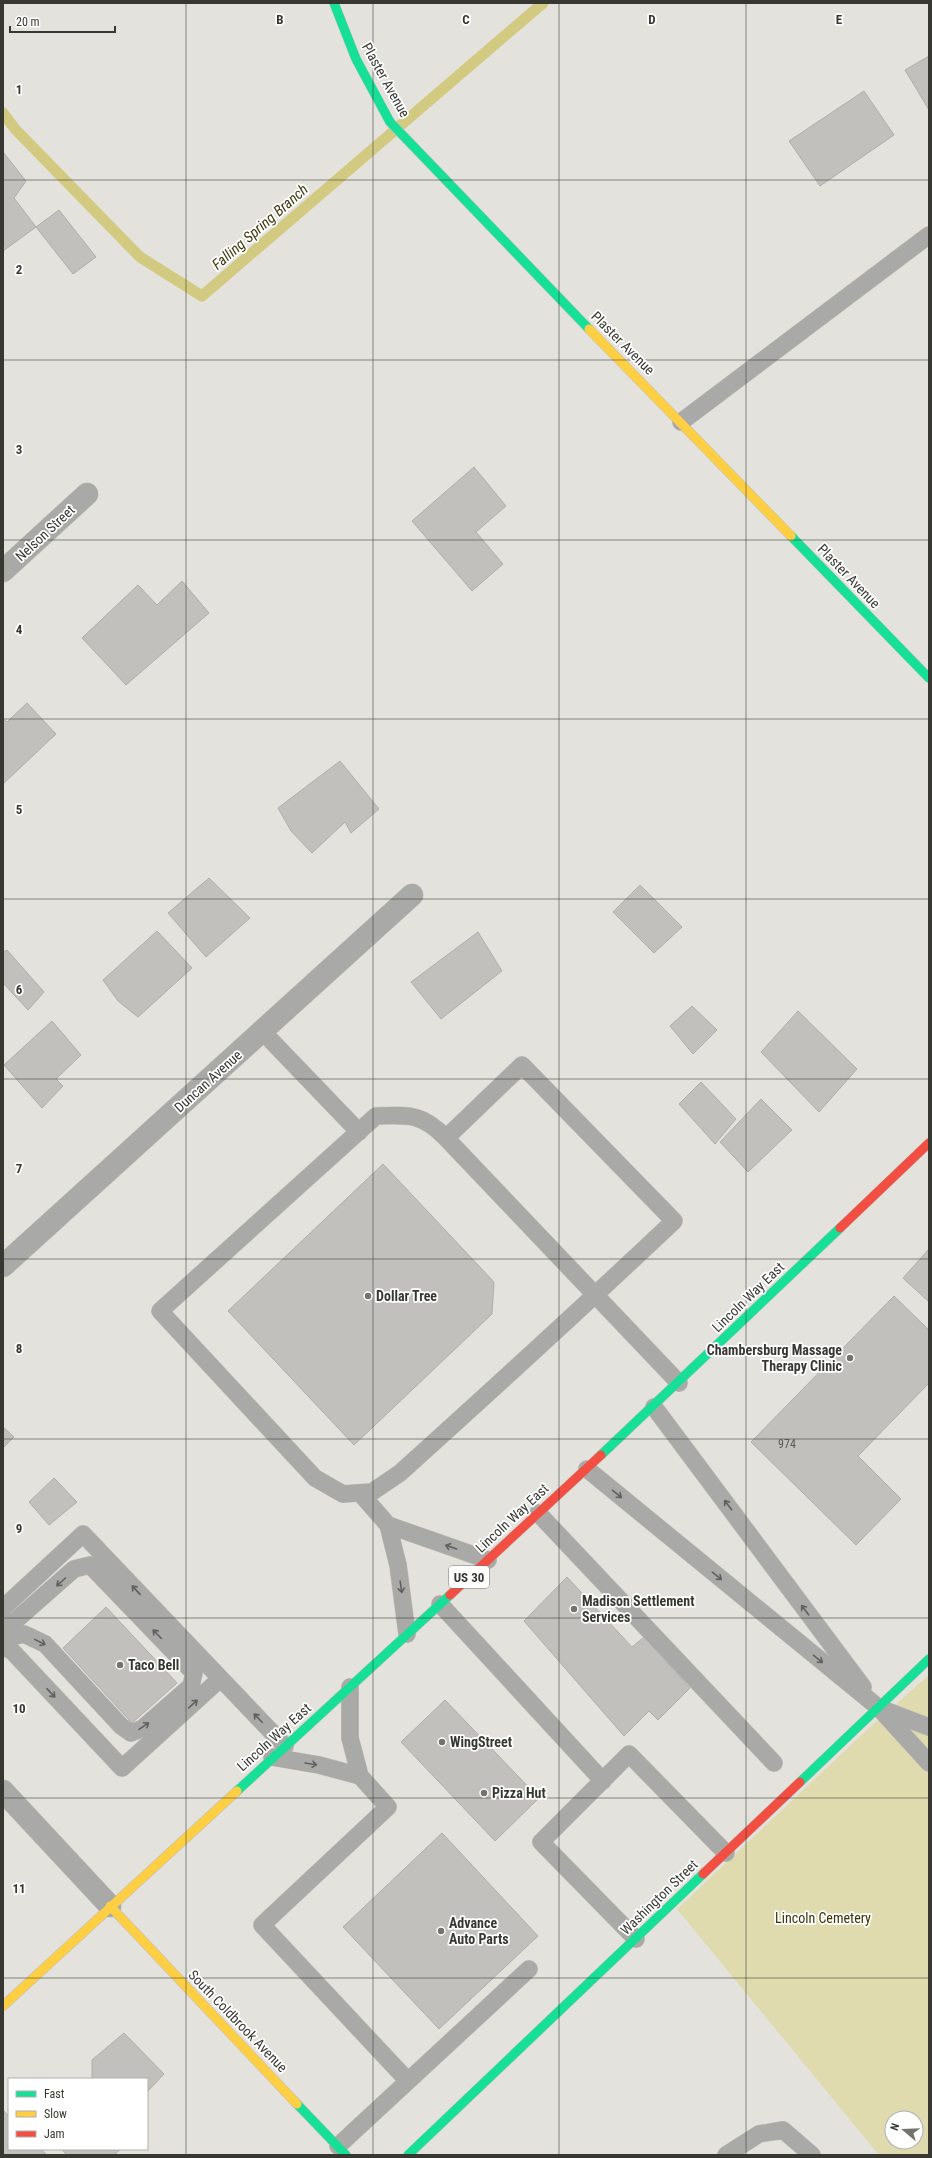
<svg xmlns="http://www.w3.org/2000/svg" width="932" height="2158" font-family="'Roboto Condensed',sans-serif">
<rect width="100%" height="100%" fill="#e3e2dc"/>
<path fill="#dfdbae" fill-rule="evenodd" d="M929,1675V2155H879L677,1909L869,1728ZM892,2118H916V2142H892Z"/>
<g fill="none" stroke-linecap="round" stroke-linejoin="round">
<path stroke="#d2ca80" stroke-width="11" d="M3,113L16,130L140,257L202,296L543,3"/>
</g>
<path fill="#c1c0bc" stroke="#afaeaa" d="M929,56V110L905,70Z
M864,91L894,135L820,186L789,141Z
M3,152L26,181L14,198L36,227L3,251Z
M59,210L96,257L73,274L36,227Z
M474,467L506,506L476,532L503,564L472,591L412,521Z
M182,581L209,613L126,685L82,638L138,585L157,605Z
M27,703L56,734L3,784V719L7,722Z
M340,761L379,809L351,833L345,822L312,853L291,831L278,808Z
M209,878L250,918L206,957L168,913Z
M640,885L682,927L654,953L613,912Z
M157,931L192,968L138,1017L118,1001L103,980Z
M478,932L502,971L441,1019L411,982Z
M7,950L44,992L28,1010L3,983V952Z
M692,1006L717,1030L693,1054L670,1026Z
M798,1011L857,1069L819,1112L761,1052Z
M52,1021L81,1055L56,1079L63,1086L42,1108L4,1065Z
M701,1082L736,1119L715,1144L679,1104Z
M761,1099L792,1130L748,1172L720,1142Z
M383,1164L494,1282L492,1314L354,1445L228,1311Z
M929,1249V1302L903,1278Z
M894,1296L929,1330V1383L858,1456L901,1499L856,1545L751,1442Z
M3,1427L14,1437L3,1448Z
M54,1478L77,1502L49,1525L29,1502Z
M567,1577L632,1647L644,1637L690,1688L658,1720L649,1711L624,1736L524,1621Z
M106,1607L177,1683L132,1723L63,1648Z
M445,1700L539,1798L495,1841L401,1742Z
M442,1833L538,1936L439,2029L343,1927Z
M124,2033L164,2074L147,2092V2079H92V2060Z
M3,2110L9,2116V2149H41L47,2155H3Z
M61,2149H121L114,2155H67Z"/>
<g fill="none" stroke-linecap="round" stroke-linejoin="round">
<defs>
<path id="lane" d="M681,422L929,235
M262,1031L359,1132
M446,1138L522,1065L674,1221C584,1306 492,1390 400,1473L372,1492L343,1494L315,1478L160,1311L376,1116C409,1115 422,1113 446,1138L679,1383
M654,1407L863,1687
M587,1469L879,1708
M360,1493L388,1525
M538,1513L774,1763
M440,1604L603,1781
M3,1608L83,1534L285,1746
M3,1623L15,1621L74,1569L90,1565L194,1673L191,1686L143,1728L131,1733L121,1726L45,1644L24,1634L3,1639
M407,1634L398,1565L388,1525L488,1560
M3,1647L12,1651L122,1768L220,1679
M929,1727L879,1708L929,1763
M272,1757L319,1765L360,1776L350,1738V1687
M360,1776L388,1807L262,1925L408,2081
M636,1939L541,1842L629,1754L726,1853
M338,2146L529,1969
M726,2155L759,2134L783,2130L812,2155"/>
<path id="street" d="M3,571L87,494
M3,1266L412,895
M3,1791L110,1906"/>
<path id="fast" d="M334,3L356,59L390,122L589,329
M791,536L929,678
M601,1455L840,1228
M800,1782L929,1659
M237,1791L450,1595
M297,2104L346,2155
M408,2155L703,1874"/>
<path id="slow" d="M589,329L791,536
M110,1906L297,2104
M3,2006L237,1791"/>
<path id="jam" d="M840,1228L929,1143
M450,1595L601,1455
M703,1874L800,1782"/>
</defs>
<use href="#lane" stroke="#c0bfbb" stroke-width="18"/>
<use href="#street" stroke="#c0bfbb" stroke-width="23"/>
<use href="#fast" stroke="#c0bfbb" stroke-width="10"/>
<use href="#slow" stroke="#c0bfbb" stroke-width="10"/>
<use href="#jam" stroke="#c0bfbb" stroke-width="10"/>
<use href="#lane" stroke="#a9a9a7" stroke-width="17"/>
<use href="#street" stroke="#a9a9a7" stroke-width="22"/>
<use href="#fast" stroke="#16e098" stroke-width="9"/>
<use href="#slow" stroke="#ffcf43" stroke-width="9"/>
<use href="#jam" stroke="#f24e42" stroke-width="9"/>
</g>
<defs><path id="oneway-shaft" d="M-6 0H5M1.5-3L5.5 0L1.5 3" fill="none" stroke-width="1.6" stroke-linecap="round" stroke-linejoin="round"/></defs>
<g stroke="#60605c">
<use href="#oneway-shaft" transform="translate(617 1494) rotate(39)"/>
<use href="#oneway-shaft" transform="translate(728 1505) rotate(-127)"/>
<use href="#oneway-shaft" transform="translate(451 1547) rotate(-161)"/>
<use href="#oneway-shaft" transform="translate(717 1576) rotate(39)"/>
<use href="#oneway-shaft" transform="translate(61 1582) rotate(138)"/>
<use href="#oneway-shaft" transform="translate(401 1587) rotate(82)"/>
<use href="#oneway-shaft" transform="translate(136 1590) rotate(-133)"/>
<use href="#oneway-shaft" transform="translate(805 1610) rotate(-127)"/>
<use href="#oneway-shaft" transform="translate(157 1634) rotate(-134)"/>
<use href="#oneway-shaft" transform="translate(40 1642) rotate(26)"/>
<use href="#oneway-shaft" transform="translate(818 1659) rotate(39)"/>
<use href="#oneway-shaft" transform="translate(51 1693) rotate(47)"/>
<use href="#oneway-shaft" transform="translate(193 1704) rotate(-42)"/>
<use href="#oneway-shaft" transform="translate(258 1718) rotate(-134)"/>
<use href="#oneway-shaft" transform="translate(144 1726) rotate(-34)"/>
<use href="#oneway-shaft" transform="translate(311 1764) rotate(9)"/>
</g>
<path fill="none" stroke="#383833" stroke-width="1" stroke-opacity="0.55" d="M186,3V2155M373,3V2155M559,3V2155M746,3V2155M3,180H929M3,360H929M3,540H929M3,719H929M3,899H929M3,1079H929M3,1259H929M3,1439H929M3,1618H929M3,1798H929M3,1978H929"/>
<g fill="#74746e" stroke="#fff" stroke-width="1.5">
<circle cx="368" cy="1296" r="4"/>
<circle cx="850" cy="1358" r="4"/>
<circle cx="574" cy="1609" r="4"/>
<circle cx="120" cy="1665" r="4"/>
<circle cx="442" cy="1742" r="4"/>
<circle cx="484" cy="1793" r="4"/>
<circle cx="441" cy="1931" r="4"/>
</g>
<g text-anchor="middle" stroke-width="3.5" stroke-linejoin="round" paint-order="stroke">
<g font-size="12" fill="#5a5a55">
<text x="787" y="1448">974</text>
</g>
<rect fill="#fff" stroke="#747470" stroke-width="1" x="449" y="1566" width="40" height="22" rx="3"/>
<g font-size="13" font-weight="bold" fill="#383833">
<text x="469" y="1582">US 30</text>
</g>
<g font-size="14" fill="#383833" stroke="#fff">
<text transform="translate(386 80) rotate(61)" y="5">Plaster Avenue</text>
<text transform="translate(623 343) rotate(45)" y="5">Plaster Avenue</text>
<text transform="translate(45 533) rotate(-43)" y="5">Nelson Street</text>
<text transform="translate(849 576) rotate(46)" y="5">Plaster Avenue</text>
<text transform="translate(208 1081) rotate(-42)" y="5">Duncan Avenue</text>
<text transform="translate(748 1297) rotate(-44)" y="5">Lincoln Way East</text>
<text transform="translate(512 1518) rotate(-43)" y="5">Lincoln Way East</text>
<text transform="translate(274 1737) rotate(-42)" y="5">Lincoln Way East</text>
<text transform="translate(659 1897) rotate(-44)" y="5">Washington Street</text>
<text transform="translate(238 2021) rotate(46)" y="5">South Coldbrook Avenue</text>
</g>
<g font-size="14" font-weight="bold" fill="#383833" stroke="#fff" text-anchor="start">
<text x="376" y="1301">Dollar Tree</text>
<text x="842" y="1355" text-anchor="end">Chambersburg Massage<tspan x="842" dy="16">Therapy Clinic</tspan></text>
<text x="582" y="1606">Madison Settlement<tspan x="582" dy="16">Services</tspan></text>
<text x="128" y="1670">Taco Bell</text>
<text x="450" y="1747">WingStreet</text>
<text x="492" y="1798">Pizza Hut</text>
<text x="449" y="1928">Advance<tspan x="449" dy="16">Auto Parts</tspan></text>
</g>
<g font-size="14" fill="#393406" stroke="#fff">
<text x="823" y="1923">Lincoln Cemetery</text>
</g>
<g font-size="15" font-style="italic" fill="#3f3b0e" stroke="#fff">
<text transform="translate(260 227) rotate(-41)" y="5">Falling Spring Branch</text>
</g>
</g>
<g font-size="13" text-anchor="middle" font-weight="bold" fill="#383833" stroke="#fff" stroke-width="3.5" stroke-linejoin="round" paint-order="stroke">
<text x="280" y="24">B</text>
<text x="466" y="24">C</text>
<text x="652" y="24">D</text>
<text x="839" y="24">E</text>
<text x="19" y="94">1</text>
<text x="19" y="274">2</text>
<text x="19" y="454">3</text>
<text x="19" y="634">4</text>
<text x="19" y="814">5</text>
<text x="19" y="994">6</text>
<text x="19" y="1173">7</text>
<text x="19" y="1353">8</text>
<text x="19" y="1533">9</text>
<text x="19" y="1713">10</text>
<text x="19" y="1893">11</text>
</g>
<rect width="932" height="2158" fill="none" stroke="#383833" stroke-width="8"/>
<rect x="8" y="2078" width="140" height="72" fill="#ffffff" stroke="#afafad"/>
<rect x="16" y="2091" width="20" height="6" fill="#16e098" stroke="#afafad"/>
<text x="44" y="2098" font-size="12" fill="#383833">Fast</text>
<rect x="16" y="2111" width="20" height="6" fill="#ffcf43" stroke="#afafad"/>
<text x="44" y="2118" font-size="12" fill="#383833">Slow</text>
<rect x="16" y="2131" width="20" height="6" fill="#f24e42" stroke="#afafad"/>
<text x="44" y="2138" font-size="12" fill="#383833">Jam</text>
<g transform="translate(904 2130) rotate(289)"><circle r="19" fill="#ffffff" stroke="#afafad"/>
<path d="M0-3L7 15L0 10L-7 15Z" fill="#74746e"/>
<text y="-6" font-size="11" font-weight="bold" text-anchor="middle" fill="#383833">N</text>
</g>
<path d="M10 26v6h105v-6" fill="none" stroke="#383833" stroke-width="2"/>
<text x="16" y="26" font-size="12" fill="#383833" stroke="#ffffff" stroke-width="3" paint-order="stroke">20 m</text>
</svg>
